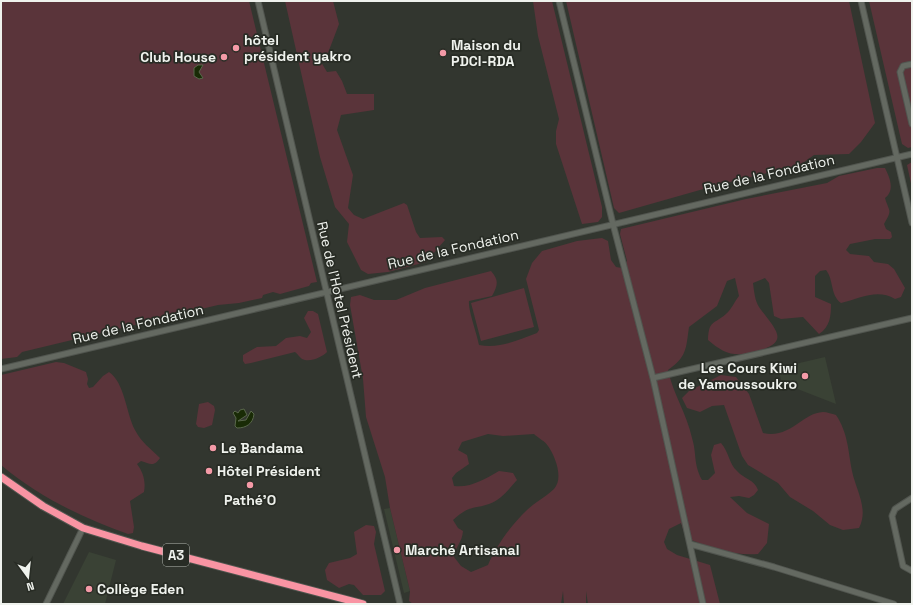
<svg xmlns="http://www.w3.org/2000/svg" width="913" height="605" font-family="'Space Grotesk',sans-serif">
<rect width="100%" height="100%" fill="#32362f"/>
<path fill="#3a4235" d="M825,357L836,404L782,383L778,368Z
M390,508L410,591L404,593L384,509Z
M89,552L116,560L105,604H63Z"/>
<path fill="#5a343a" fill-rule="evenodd" d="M1,1H249L317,282L311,283L309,286L280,294L273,292L263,295L262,298L239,303L218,305L22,352L17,357L1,359Z
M285,1H333L339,24L328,53L321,62L327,72L336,71L342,81L347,94H374V110L341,115L337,130L353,175L348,208L354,215L363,219L404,203L407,205L416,232L420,238L442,237L445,240L426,262L388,272L368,274L361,270L347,242L349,224L335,207L320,157Z
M533,1H552L602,207V217L598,222L582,224L556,144V131L559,119L538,36Z
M566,1H849L875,123L861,142L849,154L814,155L800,165L714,186L619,213L614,208Z
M869,1H912V147L908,148L902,144Z
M912,162V188L907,165Z
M877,168H885C890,178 895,190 885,198C889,212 893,209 884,224L886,229L891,232L892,237L890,239H875L850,244L846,250L850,254L869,256L874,262L888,264L894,269L905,288L901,297L895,299C877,288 859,299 841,303C830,295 834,280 826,270L820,271L815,276V297L831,304C831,316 830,327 819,334L803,317L781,319L774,316L769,283L765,278L753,283C754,291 755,301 759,307C777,332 793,343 750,353C732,357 722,352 708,340C709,320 713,325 726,314C731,310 735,301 739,296L735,278L727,281L717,306L689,327C686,348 687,357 668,370C673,394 687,414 692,438C697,454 693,463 702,480H708L715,473L711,455L714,445L721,443C729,452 729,464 737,471C744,479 754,479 758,490L754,495L749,498L739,496L730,497L747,513L769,524L767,543L758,554C734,556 709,547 686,538L681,523L669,529L664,542L667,549L677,555L710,565L720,604H588L586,591V604H564L563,591L561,604H413L409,601L410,591L390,508L385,477L366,417L363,379L350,305L351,297L360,295L374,300H396L425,288L491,271C499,280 498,285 492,296L469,301C468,310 477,334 479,345C500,349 518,340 537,333L539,330L526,279L532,263L542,251L577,241L602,238L608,241L611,260L616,267L622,268L627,261L620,234L621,229L746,199L827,183L839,176ZM488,434L503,436L534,434C538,438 545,441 548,446C555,456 564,478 554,489C546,497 535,502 527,510C512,524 496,546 488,565L471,572L461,566L454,557C456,545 462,543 463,531L458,528L453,520C470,505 470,510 489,504C501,500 509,489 517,480L513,473L499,471C485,479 471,488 454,486L452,478L456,473L469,464L467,455L458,450L462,442Z
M524,288L534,327L481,341L471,303Z
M308,311H313L318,314L327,352C322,357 310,363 302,359C299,357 298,354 295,352L251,363L245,364L243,361V355L257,347L276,346L286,338L300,336L307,338L311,332L304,318Z
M56,362L64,363L86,372L88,379L87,384L89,388L93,387L103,376L109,372C125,383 126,413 135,430C141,442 151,449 160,458C154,467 150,464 141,461L137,464C143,472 146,481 144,492L130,501L134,527L133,533L128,534C83,518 39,497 1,465V375Z
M721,375L736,377L749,394L763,433C791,439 802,413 823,412C827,412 832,414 836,415C848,433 848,450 852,471C856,490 869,509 859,528L843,530L830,525L813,511L790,497L778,483L748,465L742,456L724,405L712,406L700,412L687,408L682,398L689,391Z
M208,402L214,406L215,410L212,425L204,428L198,427L196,424L199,404Z
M366,525L374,526L376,532L374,544L385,591L381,595H363L354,585L349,584L339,588L327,580L325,570L329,563L350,558L357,554L354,532Z"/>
<path fill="#192b06" stroke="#59674b" d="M198,65H203L199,72L203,78L199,79L194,76V68Z
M244,409L247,415L238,421L246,420L251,411L254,414C253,424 246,428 237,428L235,426L236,418L233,413L235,411L238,413L240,410Z"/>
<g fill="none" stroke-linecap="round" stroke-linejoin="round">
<defs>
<path id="minor" d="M258,1L400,604
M559,1L613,224L653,378L703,604
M861,1L912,223
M912,64L903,66L900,72L912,124
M1,369L912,154
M653,378L912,318
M912,498L895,509L892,516L903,566L912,571
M690,544L774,567L894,604
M46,604L83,528"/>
<path id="highway" d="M1,477L43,506L83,528L142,546L363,604"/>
</defs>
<use href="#minor" stroke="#51554f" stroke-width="7"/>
<use href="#highway" stroke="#51554f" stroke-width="9"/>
<use href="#minor" stroke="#646961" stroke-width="5"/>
<use href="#highway" stroke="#f994a3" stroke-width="7"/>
</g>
<g fill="#f49aa7" stroke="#282c25" stroke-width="1.5">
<circle cx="236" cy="48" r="4"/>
<circle cx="443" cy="53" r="4"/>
<circle cx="224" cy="57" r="4"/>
<circle cx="805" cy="376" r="4"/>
<circle cx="213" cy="448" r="4"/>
<circle cx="209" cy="471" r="4"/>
<circle cx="250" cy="485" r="4"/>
<circle cx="397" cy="550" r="4"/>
<circle cx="89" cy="589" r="4"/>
</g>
<g text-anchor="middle" stroke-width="3.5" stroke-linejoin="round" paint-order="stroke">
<rect fill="#282c25" stroke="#b3b7b1" stroke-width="1" x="163" y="544" width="26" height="22" rx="3"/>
<g font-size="13" font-weight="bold" fill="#eff2ed">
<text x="176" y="560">A3</text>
</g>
<g font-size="14" font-weight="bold" fill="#eff2ed" stroke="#282c25" text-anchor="start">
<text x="244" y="45">hôtel<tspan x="244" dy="16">président yakro</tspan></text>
<text x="451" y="50">Maison du<tspan x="451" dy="16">PDCI-RDA</tspan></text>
<text x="216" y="62" text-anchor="end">Club House</text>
<text x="797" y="373" text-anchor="end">Les Cours Kiwi<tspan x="797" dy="16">de Yamoussoukro</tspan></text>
<text x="221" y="453">Le Bandama</text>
<text x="217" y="476">Hôtel Président</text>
<text x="250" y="505" text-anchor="middle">Pathé'O</text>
<text x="405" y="555">Marché Artisanal</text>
<text x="97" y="594">Collège Eden</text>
</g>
<g font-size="14" fill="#eff2ed" stroke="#282c25">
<text transform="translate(769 174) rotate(-13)" y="5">Rue de la Fondation</text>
<text transform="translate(453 249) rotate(-13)" y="5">Rue de la Fondation</text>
<text transform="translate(340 300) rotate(77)" y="5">Rue de l'Hotel Président</text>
<text transform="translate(138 324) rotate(-13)" y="5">Rue de la Fondation</text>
</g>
</g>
<rect width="913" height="605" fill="none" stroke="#eff2ed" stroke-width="4"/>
<g transform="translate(28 577) rotate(165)" stroke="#282c25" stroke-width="3" paint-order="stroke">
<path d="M0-3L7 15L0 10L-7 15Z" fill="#eff2ed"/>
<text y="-6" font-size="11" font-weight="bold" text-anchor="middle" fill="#eff2ed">N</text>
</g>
</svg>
